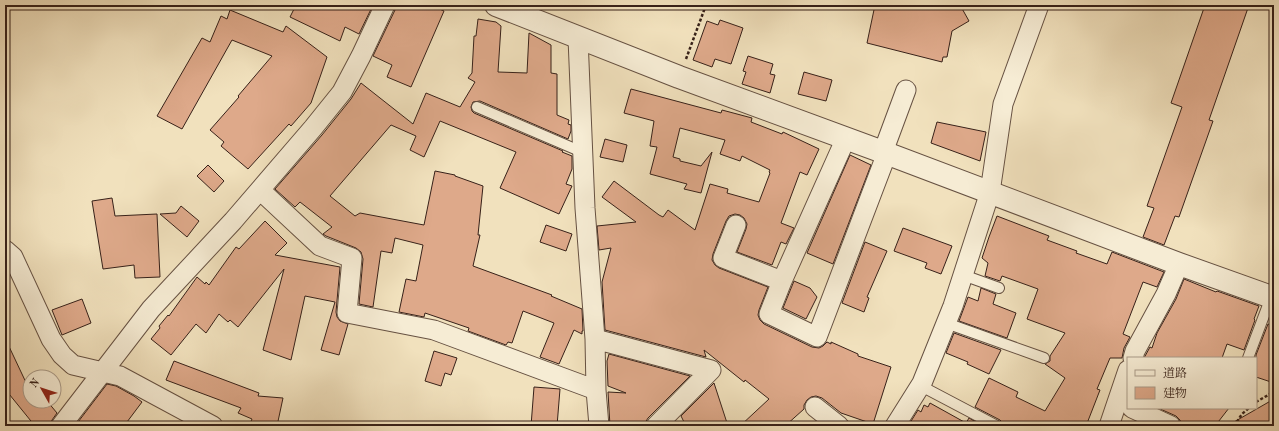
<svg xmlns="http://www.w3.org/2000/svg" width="1279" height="431" font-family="'Old Standard TT','Noto Serif JP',serif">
<rect width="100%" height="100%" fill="#f1e1bd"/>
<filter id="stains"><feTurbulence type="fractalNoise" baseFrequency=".005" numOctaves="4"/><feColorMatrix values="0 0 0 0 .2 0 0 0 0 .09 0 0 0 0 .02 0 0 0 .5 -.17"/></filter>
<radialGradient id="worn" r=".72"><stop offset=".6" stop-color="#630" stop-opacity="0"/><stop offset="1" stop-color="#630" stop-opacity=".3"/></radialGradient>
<path fill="#dea98a" stroke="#372119" d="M296,5H373L359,34L345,27L340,41L290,17Z
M396,5H430L444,11L411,87L387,77L392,65L373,56L395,10Z
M875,5H960L969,21L952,31L947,57H943L942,62L867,43Z
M1205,5H1249L1209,120L1213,121L1179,217L1175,216L1164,245L1143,237L1154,208L1147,206L1182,107L1171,103Z
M230,10L283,32L286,26L327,57L311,103L291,126L289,124L248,169L221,146L224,142L210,130L239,97L238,96L272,56L232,40L182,129L157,116L202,38L210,42L221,16L227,19Z
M478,19L496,22L501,26L498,72L527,73L529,33L551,45V73L557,74V115L569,120L568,124L571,125V131L568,139L480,101L473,102L471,107L472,111L474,113L563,151L562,152L572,156V169L566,184L572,186L559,214L500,188L516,152L440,121L424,157L410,150L416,136L391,125L330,196L355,216L360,213L424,225L435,171L455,175V176L483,186L478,235H480L473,266L552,295L551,296L582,309L583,331H582V334L574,330L559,364L540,357L554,323L523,311L512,343L508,342L506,345L468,331L469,328L425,313L424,317L399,312L406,279L416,281L423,245L395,238L392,253L381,251L373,307L359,304L363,259L361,252L356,248L326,236L323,234L332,227L300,202L295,207L275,189L322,135L351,99L361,83L413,124L426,93L460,107L475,82L468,78L472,73L474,36H476Z
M720,20L743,28L731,64L715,59L712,67L693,60L707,21L718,25Z
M748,56L773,64L770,74L775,75L770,93L742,84L746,72L743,71Z
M804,72L832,80L826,101L798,94Z
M631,89L721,113L722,110L752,118L751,122L782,134L783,132L819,149L807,175L800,172L781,223L794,228L786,244L781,242L772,265L737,252L746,229L747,224L744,218L740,215L735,214L729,216L726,221L713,254L712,260L715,265L719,268L768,287L759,310L758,315L760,320L764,324L812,347L819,348L823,346L827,342L831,344V342L858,354V356L891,367L873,424L841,413L822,398L816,396L811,397L807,400L804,405V409L785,426H740L769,399L745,380L744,382L704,350L706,357L605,330L602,282L611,248L599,250L597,226L636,222L602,197L614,181L659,215L663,217L668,210L695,230L710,184L728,189L727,193L759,202L770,173L769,172L770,170L742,156L740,161L720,154L725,140L680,128L673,157L680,159V161L701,166L712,152L701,193L684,189L687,184L650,174L657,147L650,146L654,121L624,113Z
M937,122L986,132L980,161L931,143Z
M605,139L627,145L623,162L600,157Z
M850,155L871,165L833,264L807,253Z
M208,165L224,181L214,192L197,176Z
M112,198L115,216L157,214L160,277L135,278L134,265L103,269L92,201Z
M181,206L199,221L187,237L160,214L176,213Z
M997,216L1049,236L1047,240L1077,251L1076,253L1107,264L1112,252L1164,272L1157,287L1143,282L1123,334L1130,337L1124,348L1122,358H1110L1097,389L1100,390L1086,426H1003V423L1000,420L975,407L989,378L1018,392L1016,397L1045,411L1065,378L1045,364L1050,361V356L1065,333L1027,319L1038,289L1002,276L1000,281L985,276L988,263L982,258L989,237Z
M265,221L287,243L275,255L340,267L336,312L337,317L340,321L348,324L339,355L321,350L335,302L305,296L291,360L263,350L284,269L238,327L230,320L228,322L219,314L206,333L196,324L171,355L151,339L160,328L159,326L168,315L169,316L197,277L205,284L206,282L209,285L236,247L239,249Z
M546,225L572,234L566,251L540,242Z
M903,228L952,246L941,274L925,268L927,263L894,251Z
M865,242L887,251L867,297L869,298L864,312L842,303Z
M1184,279L1216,292L1217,291L1259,306L1254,319L1255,320L1244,350L1227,344L1222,358H1144L1150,347L1152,348L1157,333L1176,299Z
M794,281L810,288L817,297L806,319L783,308Z
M981,288L996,294L993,304L1016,313L1007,338L959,321L968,297L978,301Z
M82,299L91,323L62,335L52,310Z
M1268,324L1274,327V383L1256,377V355Z
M954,333L1001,350L989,374L967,364L968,362L946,353Z
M5,338L30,391V401H47L57,413L52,420L50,426H35L5,389Z
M434,351L457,358L451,375L445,373L441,386L425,381Z
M609,354L690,376L648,418L643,426H610L608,392L626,393L608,386L607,361Z
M174,361L259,393L258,396L283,398L277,426H249L252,419L238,413L241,408L166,380Z
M714,383L728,426H686L681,416Z
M107,384L116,386L134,396L142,402L124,426H75Z
M534,387L560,389L557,426H531Z
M1274,399V426H1227Z
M930,403L966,423L969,418L983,426H908L918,410L921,412L924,405L928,407Z
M1158,408H1229L1215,426H1182L1180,420L1176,416Z"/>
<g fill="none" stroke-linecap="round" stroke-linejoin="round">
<defs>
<path id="service" d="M477,107L582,152
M963,275L999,288
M946,323L1044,358
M1248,358L1271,297
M921,386L997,426"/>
<path id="minor" d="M578,38L585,208L595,339L596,390L599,426
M846,138L782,281L769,314L817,337L887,153
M883,152L906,90
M260,190L320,246L352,258L347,313L434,330L596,390
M736,225L723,258L782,281
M5,250L13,257L51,339L62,355L73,365L120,376L213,426
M595,339L711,370L656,426
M1133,358L1135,351L1166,294L1179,264
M815,407L839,426
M1132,408L1171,426
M61,426L151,309L233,221L313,128L342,92L361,56L385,5
M895,426L922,383L953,306L990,192L1003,104L1039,5
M1109,426L1128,370"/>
<path id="tertiary" d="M496,5L679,77L883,152L1179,264L1274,298"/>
</defs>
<use href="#service" stroke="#665142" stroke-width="12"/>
<use href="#minor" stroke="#665142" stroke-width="21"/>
<use href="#tertiary" stroke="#665142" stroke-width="24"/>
<path stroke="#372119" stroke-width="2.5" stroke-dasharray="3 2" stroke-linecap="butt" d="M686,59L706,5
M1256,402L1270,394L1274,393
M1234,426L1242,414L1249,408"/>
<use href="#service" stroke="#f6ecd4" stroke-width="10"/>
<use href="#minor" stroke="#f6ecd4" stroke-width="19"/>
<use href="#tertiary" stroke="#f6ecd4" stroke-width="22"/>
</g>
<rect width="1279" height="431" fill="none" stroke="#f1e1bd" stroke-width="20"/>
<rect x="6" y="6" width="1267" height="419" fill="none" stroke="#372119" stroke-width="2"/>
<rect x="10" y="10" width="1259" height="411" fill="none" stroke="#372119"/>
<rect x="1127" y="357" width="130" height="52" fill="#f6ecd4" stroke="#aa9b89"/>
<rect x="1135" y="370" width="20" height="6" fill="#f6ecd4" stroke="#aa9b89"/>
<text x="1163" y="377" font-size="12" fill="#372119">道路</text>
<rect x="1135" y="387" width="20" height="12" fill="#dea98a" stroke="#aa9b89"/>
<text x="1163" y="397" font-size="12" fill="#372119">建物</text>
<g transform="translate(42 389) rotate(309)"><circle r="19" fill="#f6ecd4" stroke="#aa9b89"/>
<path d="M0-3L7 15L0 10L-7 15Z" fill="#8f2418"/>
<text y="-6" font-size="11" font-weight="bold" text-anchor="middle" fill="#372119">N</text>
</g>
<rect width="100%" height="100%" filter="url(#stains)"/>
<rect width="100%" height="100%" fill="url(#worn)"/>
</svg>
